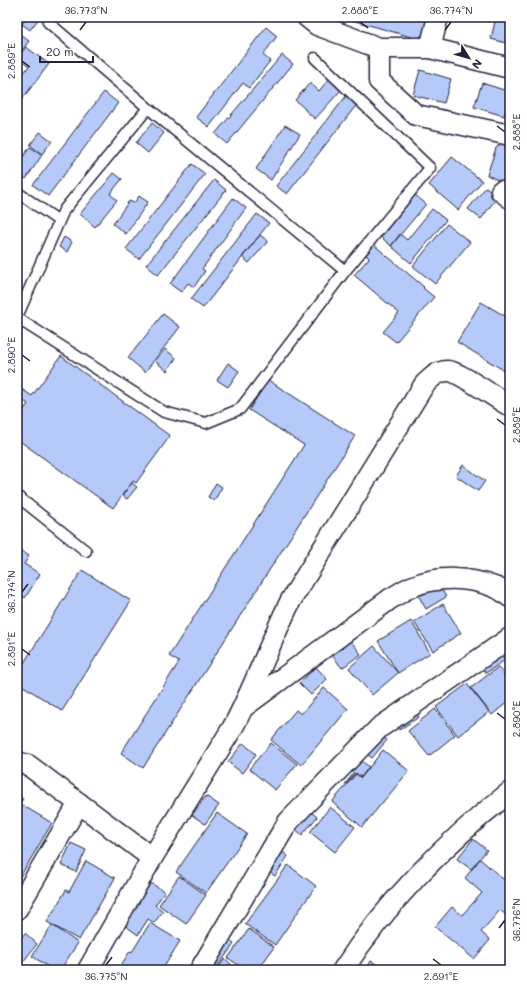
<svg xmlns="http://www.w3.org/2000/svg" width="527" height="987" font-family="Mali,sans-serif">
<rect width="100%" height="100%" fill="#fff"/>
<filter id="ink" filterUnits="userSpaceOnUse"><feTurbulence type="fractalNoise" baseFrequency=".025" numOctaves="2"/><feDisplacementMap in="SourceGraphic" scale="8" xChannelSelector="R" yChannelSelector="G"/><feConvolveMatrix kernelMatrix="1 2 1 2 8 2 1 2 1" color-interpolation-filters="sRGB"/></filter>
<g filter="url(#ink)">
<path fill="#b6caf9" stroke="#22223b" d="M27,17H40L30,30L22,24Z
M75,17H83L80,21Z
M341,17H428L425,31L418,39Z
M496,17H503L510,19V44L491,39Z
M266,27L277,36L263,55L270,61L249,88L243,83L209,127L196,117Z
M17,32L29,41L17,57Z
M26,47L49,64L17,106V82L29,66L18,57Z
M282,55L293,64L227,144L215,134Z
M420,70L451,79L444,103L413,95Z
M329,79L341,90L315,119L305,110V109L295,100L310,83L319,91Z
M482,83L510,92V97L504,116L474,107Z
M104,92L118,103L48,196L33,185Z
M347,95L358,103L287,194L276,186Z
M152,123L164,133L148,153L136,143Z
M285,125L300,134L271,180L256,169Z
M40,132L52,141L42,154L30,145Z
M505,138L510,140V184L500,181L487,175L496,148Z
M30,147L42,155L26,179L17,173V165Z
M452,157L482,181L458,210L429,185Z
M192,164L205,174L139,259L126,249Z
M114,173L122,179L110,194L117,200L95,227L80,214Z
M214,180L226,190L158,275L146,265Z
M486,187L498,196L481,219L468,209Z
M415,195L426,204L391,246L381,237Z
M139,196L148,202L126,234L113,224L129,201L134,203Z
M233,198L246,208L202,269L205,271L194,287L188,283L181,292L170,284Z
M432,209L446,220L411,263L391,246L400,234L407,240Z
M257,214L269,223L203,308L191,299Z
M447,224L470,242L435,284L413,266Z
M260,235L268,241L249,263L242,257Z
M64,237L72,242L67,252L59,247Z
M374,245L424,287L423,288L434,297L396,342L383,332L399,313L354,275L369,258L366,255Z
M481,302L510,319V374L457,342Z
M163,314L180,327L145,372L128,358Z
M165,349L176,358L167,371L155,361Z
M61,356L170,436L136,483L133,481L113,508L17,439V419L28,404L17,396V392L20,388L32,396Z
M228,363L239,371L228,387L217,380Z
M268,380L355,436L143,768L121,753L179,662L169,656L304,445L249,410Z
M463,465L485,481L478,491L456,476Z
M132,483L137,487L127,499L122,495Z
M216,483L222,487L214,501L208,497Z
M17,548L29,556L24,564L40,574L25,598L21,595L17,601Z
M82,570L131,601L62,711L17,682V674Z
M438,583L446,597L426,609L418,595Z
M443,604L461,633L433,651L414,622Z
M411,621L430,653L398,673L378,641Z
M350,640L361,654L342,668L331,654Z
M374,646L398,673L372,695L349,668Z
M496,646L505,660L486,673L476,659Z
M316,667L327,679L311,695L299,683Z
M498,667L510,682V700L492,715L471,688Z
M467,684L489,712L458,736L436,707Z
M324,688L348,709L301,765L271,740L296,710L301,714Z
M410,703L419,717L399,730L390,716Z
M435,709L455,735L429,756L408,731Z
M373,729L387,740L372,758L358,747Z
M243,743L256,754L242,773L228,762Z
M271,743L297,764L275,790L249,769Z
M383,750L409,771L362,827L332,802L356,774L361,778Z
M356,756L369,767L361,777L356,773L346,784H345L354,773L347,767Z
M17,795L23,799L17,807Z
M206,796L219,805L205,824L192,815Z
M22,805L52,823L17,882V814Z
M303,805L317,817L302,835L289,823Z
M330,807L355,827L335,852L310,832Z
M217,813L247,834L206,893L176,872Z
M473,839L487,850L471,869L457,859Z
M71,843L86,850L76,872L61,865Z
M274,846L288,856L275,876L260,866Z
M480,859L510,885V918L500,910L481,932L490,940L474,959L435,927L452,907L462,915L482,893L465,878Z
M86,861L115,878L79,940L47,922L66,890L69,892Z
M288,865L316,886L275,945L245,924Z
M179,876L206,895L186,924L159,905Z
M151,883L165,892L155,905L163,911L154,923L148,919L138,935L123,924Z
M150,923L180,941L162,970H118L130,951L132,952Z
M52,925L78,943L60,970H53L32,956Z
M249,929L274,947L258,970H246L228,958Z
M25,933L37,944L22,963L17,959V943Z
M219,934L234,944L215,970H195Z
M225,959L231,964L226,970H218L217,969Z
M371,961L385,969L384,970H366Z"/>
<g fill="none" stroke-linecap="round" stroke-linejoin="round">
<defs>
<path id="lane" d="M48,22L148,108L345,271
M17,192L59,221
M17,317L64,210L148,108
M17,318L164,412L206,423L240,409L345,271L430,168L315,58
M17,496L86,551"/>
<path id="street" d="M307,17L317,25L379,48H430L510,68
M379,48V81L416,115L510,135
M430,48L438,17
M501,191L510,198
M245,706L390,599C397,595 404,590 411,587C439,575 470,577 497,588C501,590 506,594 510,597
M17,762L28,765L152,858
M17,909L79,803
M88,970L152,858L233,727C255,686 270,642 291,600L424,385C431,378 437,371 448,371C458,371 499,400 510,406
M200,970L288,822L379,728L510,638
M343,970C386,903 447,841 510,792"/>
</defs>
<use href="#lane" stroke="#22223b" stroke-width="13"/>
<use href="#street" stroke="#22223b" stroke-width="23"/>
<use href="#lane" stroke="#fff" stroke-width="10"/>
<use href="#street" stroke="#fff" stroke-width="20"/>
</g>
</g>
<path fill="none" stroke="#22223b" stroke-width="1.5" d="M360,22L368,28M80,30L86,22M445,30L451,22M22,61L30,67M497,126L505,132M22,355L30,361M497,419L505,425M22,592L28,584M22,649L30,655M497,713L505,719M499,928L505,920M433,959L441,965M106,965L112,957"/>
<rect width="527" height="987" fill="none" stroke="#fff" stroke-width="44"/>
<g transform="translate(469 58) rotate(127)" stroke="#ffffff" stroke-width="3" paint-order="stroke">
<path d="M0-3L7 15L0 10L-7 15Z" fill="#22223b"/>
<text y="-6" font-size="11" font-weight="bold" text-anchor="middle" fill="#22223b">N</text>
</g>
<path d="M40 56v6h53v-6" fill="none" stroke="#22223b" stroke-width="2"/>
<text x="46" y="56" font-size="12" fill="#22223b" stroke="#ffffff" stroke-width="3" paint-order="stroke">20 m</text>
<rect x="22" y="22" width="483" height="943" fill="none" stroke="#22223b" stroke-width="1.5"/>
<g font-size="10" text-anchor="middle" fill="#22223b">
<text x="86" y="14">36.773°N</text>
<text x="360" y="14">2.888°E</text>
<text x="451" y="14">36.774°N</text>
<text transform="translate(11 61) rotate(-90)" y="4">2.889°E</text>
<text transform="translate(516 132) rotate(-90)" y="4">2.888°E</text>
<text transform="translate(11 355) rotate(-90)" y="4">2.890°E</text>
<text transform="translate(516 425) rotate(-90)" y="4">2.889°E</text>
<text transform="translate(11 592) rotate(-90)" y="4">36.774°N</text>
<text transform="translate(11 649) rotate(-90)" y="4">2.891°E</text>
<text transform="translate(516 719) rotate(-90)" y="4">2.890°E</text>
<text transform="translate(516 920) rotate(-90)" y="4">36.776°N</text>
<text x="106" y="980">36.775°N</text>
<text x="441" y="980">2.891°E</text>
</g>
</svg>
